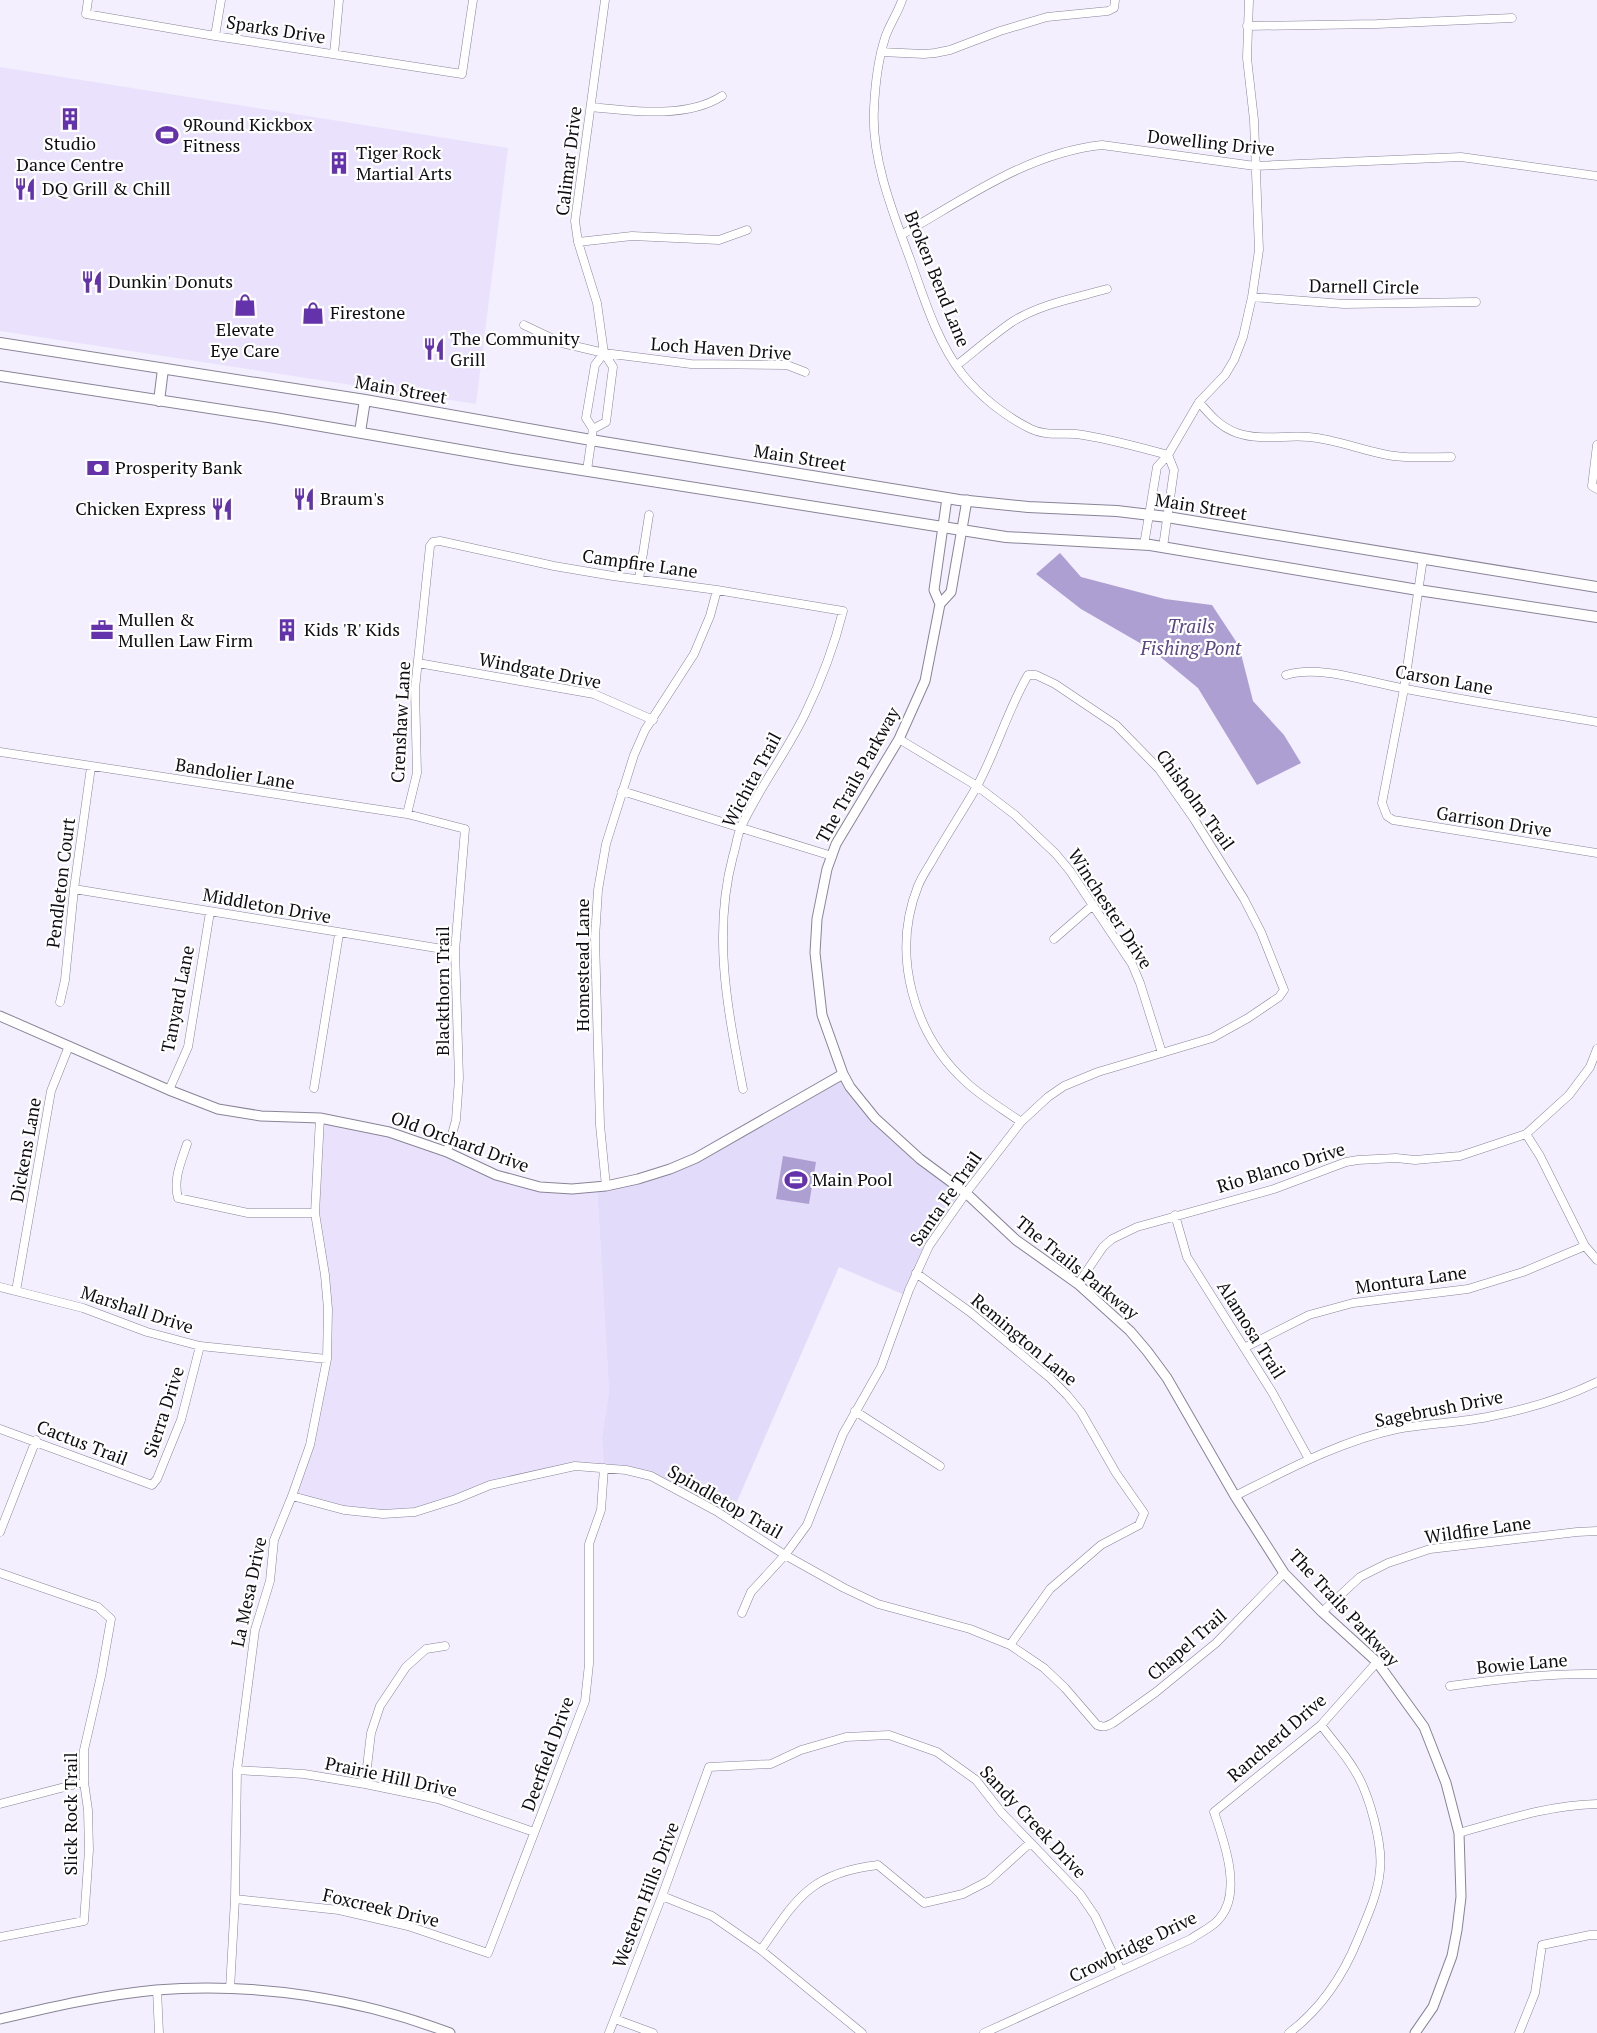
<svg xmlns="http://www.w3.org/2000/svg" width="1597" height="2033" font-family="'PT Serif',serif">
<rect width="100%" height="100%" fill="#f3efff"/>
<path fill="#eae2fd" d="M0,67L508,148L476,404L0,331Z
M320,1118L389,1132L496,1175L540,1187L597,1186L609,1391L602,1438L604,1468L575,1466L526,1476L415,1512L383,1514L292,1496L310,1445L327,1359L328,1309L315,1213Z"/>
<path fill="#e3dbfa" d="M843,1074L873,1116L966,1193L929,1246L907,1296L839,1267L729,1520L651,1477L604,1468L602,1438L609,1391L597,1186L670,1169Z"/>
<path fill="#ae9fd3" d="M1060,553L1081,577L1165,599L1212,605L1239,646L1253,701L1284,735L1301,763L1257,785L1198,688L1152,650L1081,609L1036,574Z
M783,1156L816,1162L809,1204L776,1199Z"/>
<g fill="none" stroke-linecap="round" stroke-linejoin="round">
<defs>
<path id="minor" d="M88,0L86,14L215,36L462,74L473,0
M902,0C898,13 889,25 885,38C878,60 875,86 874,109C871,158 893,213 910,259C924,298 937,342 963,375C981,397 1006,417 1031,429C1045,436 1060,433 1076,434C1107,438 1138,447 1168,455
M1247,26L1377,24L1512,18
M215,36L221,0
M881,52L924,54L935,53L950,50L1000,31L1047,17L1108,11L1114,8L1115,0
M334,54L339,0
M591,107C631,111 687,119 722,96
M901,235C965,199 1027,153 1102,145L1255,166L1461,157L1597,176
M578,242L632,236L719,240L747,230
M1252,297L1344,304L1476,302
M524,325L562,343L604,353L691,364L787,365L805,372
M957,365C975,351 993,335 1012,322C1040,304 1075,298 1107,289
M1199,402C1210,415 1220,427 1237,433C1260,441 1285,435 1309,437C1334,439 1358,449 1383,454C1405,459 1428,457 1451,457
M593,429L606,422L613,367L604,353L597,303L578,242L575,221L605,0
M1597,445L1592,486L1597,489
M587,470L593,429L586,418L595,365L604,353
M1144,545L1157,467L1168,455L1199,402L1225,375L1234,360L1243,337L1252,297L1259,250L1254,120L1247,58L1249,0
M1163,547L1174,470L1168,455
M1423,558L1404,689L1382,803L1387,816L1393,820L1597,853
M639,579L649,515
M418,663L594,694L653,720
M1286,675C1319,664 1371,683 1406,689C1469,701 1533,711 1597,722
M899,739L977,786L1015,815L1056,854L1070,871L1132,964L1140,983L1162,1053
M0,752L407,814L465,829L455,951L459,1078L456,1120L447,1152
M622,791L832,856
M407,814L417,773L415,689L430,546L433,542L440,541L554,566L613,576L717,590L843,611C834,647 821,681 805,714C786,753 759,788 741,827C737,836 736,847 733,856C712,935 728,1011 743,1089
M74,889L455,951
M1054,939L1093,905
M60,1002L65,980L74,889L91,767
M314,1088L339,934
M169,1090L188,1047L210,912
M1526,1134L1540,1156L1585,1246L1597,1260
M187,1144C181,1162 173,1179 178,1198L248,1213H315
M606,1186L600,1125L595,938L598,890L606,844L634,755L645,730L694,654L710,616L717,590
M1175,1215L1187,1257L1272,1392L1309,1459
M916,1273L970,1312L1050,1378L1067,1395L1081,1412L1116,1473L1144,1513L1139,1525L1101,1545L1050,1589L1010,1645
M1078,1284L1103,1247L1112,1239L1137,1227L1274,1189L1346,1162L1358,1160L1396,1158L1415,1160L1460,1156L1526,1134L1569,1095L1590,1067L1597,1049
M0,1287L83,1308L147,1332L200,1346L327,1359
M16,1291L51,1091L69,1046
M1244,1348L1309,1315L1353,1303L1468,1289L1523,1272L1585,1246
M855,1411L940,1466
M0,1429L152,1485L157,1479L181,1420L200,1346
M292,1496L344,1510L383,1514L415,1512L456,1499L490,1485L575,1466L626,1470L651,1476L716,1511L785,1555L844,1588L878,1604L970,1629L1010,1645L1044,1668L1065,1688L1097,1725C1104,1728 1107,1726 1113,1723L1156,1692L1216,1643L1284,1573
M1235,1496C1287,1470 1340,1441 1397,1429C1428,1423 1461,1423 1492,1416C1528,1409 1564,1398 1597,1382
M0,1532L36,1440
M0,1573L98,1607L111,1619L101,1676L84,1750V1782L88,1810L89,1850L84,1921L0,1937
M1322,1612L1360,1577L1388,1563L1430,1549L1577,1532L1597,1531
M742,1613L751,1592L785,1555L807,1525L843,1434L881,1367L909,1290L929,1246L966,1193L1021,1122L1048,1097L1064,1086L1098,1072L1212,1038L1248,1018L1279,997L1284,990L1261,932L1244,899L1194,819L1159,769L1116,725L1055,684L1036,675H1028C1007,711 996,752 976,788C962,812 947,835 933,859C928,868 922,876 918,886C891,954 913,1034 966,1082C982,1097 1003,1109 1021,1122
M1450,1686C1498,1679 1548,1673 1597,1674
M237,1770L304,1774L365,1784L438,1799L534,1832
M365,1784L371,1733L380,1706L406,1667L426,1649L445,1646
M0,1804L84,1782
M1459,1833C1505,1820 1549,1805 1597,1804
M662,1896L712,1916L761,1950L862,2033
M235,1899L339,1910L408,1926L488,1953L585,1701L589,1664V1544L601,1510L604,1468
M761,1950C797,1898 810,1873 878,1865L924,1903L963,1894L988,1881L1030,1843
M230,1989L235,1899L237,1770L255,1630L270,1581L274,1540L292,1496L310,1445L327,1359L328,1309L325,1275L315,1213L320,1118
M157,1990L159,2033
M615,2019L653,2033
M609,2033L662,1896L709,1767L771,1764L801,1750L846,1737L889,1735L937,1752L976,1780L1002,1813L1080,1894L1095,1916L1121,1971
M984,2033L1191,1939C1199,1933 1213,1927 1219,1919C1243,1893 1224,1841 1214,1812L1321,1725L1377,1662
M1289,2033C1322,2008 1343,1976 1358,1939C1367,1917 1378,1894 1380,1870C1383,1844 1369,1793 1355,1771C1346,1755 1332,1740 1321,1725
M1519,2033L1535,1993L1542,1945L1590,1935H1597"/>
<path id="tertiary" d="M967,500L951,592L940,604L925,681L899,739L836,844L827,869L817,919L815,953L822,1015L843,1074L850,1087L875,1118L920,1159L966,1193L1016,1240L1078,1284L1130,1331L1147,1351L1167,1378L1235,1496L1284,1573L1322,1612L1377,1662L1424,1727L1446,1783L1459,1833L1461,1897L1457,1930L1452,1956L1433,2007L1415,2033
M940,604L934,590L947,498
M0,1016L169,1090L218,1109L261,1116L320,1118L389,1132L447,1152L496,1175L540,1187L572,1189L606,1186L638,1179L670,1169L696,1158L843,1074
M0,2019C52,2007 103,1995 156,1990C255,1982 358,1998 450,2033"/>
<path id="secondary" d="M0,343L365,400L591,440L959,500L1028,507L1117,511L1167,517L1597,587
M0,376L275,418L512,459L1006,537L1150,545L1418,590L1597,617
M159,401L163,369
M360,432L365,400"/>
</defs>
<use href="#minor" stroke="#898496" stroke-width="9"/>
<use href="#tertiary" stroke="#898496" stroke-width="11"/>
<use href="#secondary" stroke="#898496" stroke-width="12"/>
<use href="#minor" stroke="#fff" stroke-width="8"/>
<use href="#tertiary" stroke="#fff" stroke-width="9"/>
<use href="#secondary" stroke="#fff" stroke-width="10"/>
</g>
<defs>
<symbol id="building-bare" viewBox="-9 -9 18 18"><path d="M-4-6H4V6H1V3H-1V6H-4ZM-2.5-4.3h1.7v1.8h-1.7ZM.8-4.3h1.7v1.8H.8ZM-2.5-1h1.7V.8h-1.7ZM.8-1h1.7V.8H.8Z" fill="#6432aa" stroke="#fff" stroke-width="2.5" paint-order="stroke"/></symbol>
<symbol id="stadium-bare" viewBox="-9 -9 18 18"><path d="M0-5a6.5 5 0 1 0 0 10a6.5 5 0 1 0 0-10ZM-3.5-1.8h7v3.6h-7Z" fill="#6432aa" stroke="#fff" stroke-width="2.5" paint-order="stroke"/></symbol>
<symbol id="restaurant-bare" viewBox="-9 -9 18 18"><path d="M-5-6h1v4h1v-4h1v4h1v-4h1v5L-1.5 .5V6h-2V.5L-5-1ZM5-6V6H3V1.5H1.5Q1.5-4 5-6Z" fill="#6432aa" stroke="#fff" stroke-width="2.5" paint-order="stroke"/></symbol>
<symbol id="shop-bare" viewBox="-9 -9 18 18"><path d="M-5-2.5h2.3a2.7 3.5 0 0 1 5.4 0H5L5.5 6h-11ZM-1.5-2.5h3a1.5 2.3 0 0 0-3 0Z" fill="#6432aa" stroke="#fff" stroke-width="2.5" paint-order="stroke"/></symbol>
<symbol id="bank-bare" viewBox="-9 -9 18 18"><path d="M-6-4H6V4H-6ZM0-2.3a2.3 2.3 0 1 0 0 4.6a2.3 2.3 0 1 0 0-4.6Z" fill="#6432aa" stroke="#fff" stroke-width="2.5" paint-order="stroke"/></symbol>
<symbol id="office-bare" viewBox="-9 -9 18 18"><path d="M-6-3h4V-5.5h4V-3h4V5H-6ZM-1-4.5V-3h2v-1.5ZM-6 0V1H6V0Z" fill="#6432aa" stroke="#fff" stroke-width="2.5" paint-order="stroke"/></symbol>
</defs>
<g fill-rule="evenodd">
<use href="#building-bare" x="54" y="103" width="32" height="32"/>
<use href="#stadium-bare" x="151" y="119" width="32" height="32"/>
<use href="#building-bare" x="323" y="147" width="32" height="32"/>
<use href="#restaurant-bare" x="9" y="173" width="32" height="32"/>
<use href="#restaurant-bare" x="76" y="266" width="32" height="32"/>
<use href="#shop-bare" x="229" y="289" width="32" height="32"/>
<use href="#shop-bare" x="297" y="297" width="32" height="32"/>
<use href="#restaurant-bare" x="418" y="333" width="32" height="32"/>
<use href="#bank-bare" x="82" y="452" width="32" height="32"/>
<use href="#restaurant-bare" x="288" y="483" width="32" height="32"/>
<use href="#restaurant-bare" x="206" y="493" width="32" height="32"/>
<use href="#office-bare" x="86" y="614" width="32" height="32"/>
<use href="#building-bare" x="271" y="614" width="32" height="32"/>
<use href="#stadium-bare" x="780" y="1164" width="32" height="32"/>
</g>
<g text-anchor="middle" stroke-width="4.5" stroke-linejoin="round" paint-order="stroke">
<g font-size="18" fill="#0f0d13" stroke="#fff">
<text transform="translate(276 30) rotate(9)" y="6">Sparks Drive</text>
<text transform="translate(1211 143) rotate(6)" y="6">Dowelling Drive</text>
<text transform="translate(569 161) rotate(-83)" y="6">Calimar Drive</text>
<text transform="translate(937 279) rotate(68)" y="6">Broken Bend Lane</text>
<text transform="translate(1364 287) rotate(1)" y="6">Darnell Circle</text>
<text transform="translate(721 349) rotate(4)" y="6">Loch Haven Drive</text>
<text transform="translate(401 390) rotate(10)" y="6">Main Street</text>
<text transform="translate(800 458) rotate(9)" y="6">Main Street</text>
<text transform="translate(1201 507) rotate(9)" y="6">Main Street</text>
<text transform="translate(640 564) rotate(8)" y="6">Campfire Lane</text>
<text transform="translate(540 671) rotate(11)" y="6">Windgate Drive</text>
<text transform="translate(1444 680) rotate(10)" y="6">Carson Lane</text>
<text transform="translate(401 722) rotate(-87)" y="6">Crenshaw Lane</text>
<text transform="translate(235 774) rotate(9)" y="6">Bandolier Lane</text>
<text transform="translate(858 775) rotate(-61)" y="6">The Trails Parkway</text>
<text transform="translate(752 780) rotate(-62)" y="6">Wichita Trail</text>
<text transform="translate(1195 800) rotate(54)" y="6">Chisholm Trail</text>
<text transform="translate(1494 822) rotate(9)" y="6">Garrison Drive</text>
<text transform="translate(61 883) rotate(-83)" y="6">Pendleton Court</text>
<text transform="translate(267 906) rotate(10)" y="6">Middleton Drive</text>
<text transform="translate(1110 909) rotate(57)" y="6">Winchester Drive</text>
<text transform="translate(583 965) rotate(-90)" y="6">Homestead Lane</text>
<text transform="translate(443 991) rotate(-90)" y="6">Blackthorn Trail</text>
<text transform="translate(178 999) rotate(-79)" y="6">Tanyard Lane</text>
<text transform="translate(460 1142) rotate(20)" y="6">Old Orchard Drive</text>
<text transform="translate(26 1150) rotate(-80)" y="6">Dickens Lane</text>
<text transform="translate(1281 1168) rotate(-17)" y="6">Rio Blanco Drive</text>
<text transform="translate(946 1199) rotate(-55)" y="6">Santa Fe Trail</text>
<text transform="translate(1077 1268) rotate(39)" y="6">The Trails Parkway</text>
<text transform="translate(1411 1280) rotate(-8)" y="6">Montura Lane</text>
<text transform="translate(137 1310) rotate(18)" y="6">Marshall Drive</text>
<text transform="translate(1251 1330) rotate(58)" y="6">Alamosa Trail</text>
<text transform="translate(1024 1340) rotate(40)" y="6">Remington Lane</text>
<text transform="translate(1439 1409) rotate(-11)" y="6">Sagebrush Drive</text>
<text transform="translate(164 1412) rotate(-72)" y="6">Sierra Drive</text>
<text transform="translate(82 1443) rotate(21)" y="6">Cactus Trail</text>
<text transform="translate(725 1502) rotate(30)" y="6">Spindletop Trail</text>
<text transform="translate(1478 1530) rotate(-8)" y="6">Wildfire Lane</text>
<text transform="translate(249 1592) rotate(-78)" y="6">La Mesa Drive</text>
<text transform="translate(1344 1608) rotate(47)" y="6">The Trails Parkway</text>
<text transform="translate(1187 1645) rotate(-41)" y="6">Chapel Trail</text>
<text transform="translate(1522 1664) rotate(-5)" y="6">Bowie Lane</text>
<text transform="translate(1277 1738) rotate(-41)" y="6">Rancherd Drive</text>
<text transform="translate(548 1754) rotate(-70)" y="6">Deerfield Drive</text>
<text transform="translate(391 1777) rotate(12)" y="6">Prairie Hill Drive</text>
<text transform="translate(71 1814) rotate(-90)" y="6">Slick Rock Trail</text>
<text transform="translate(1033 1822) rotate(47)" y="6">Sandy Creek Drive</text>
<text transform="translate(646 1895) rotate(-69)" y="6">Western Hills Drive</text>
<text transform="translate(381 1908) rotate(13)" y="6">Foxcreek Drive</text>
<text transform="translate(1133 1947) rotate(-26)" y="6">Crowbridge Drive</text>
</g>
<g font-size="18" fill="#0f0d13" stroke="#fff" text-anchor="start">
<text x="183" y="131">9Round Kickbox<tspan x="183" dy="21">Fitness</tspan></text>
<text x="70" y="150" text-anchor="middle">Studio<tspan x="70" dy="21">Dance Centre</tspan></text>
<text x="356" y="159">Tiger Rock<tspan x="356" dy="21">Martial Arts</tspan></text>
<text x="42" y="195">DQ Grill &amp; Chill</text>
<text x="108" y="288">Dunkin' Donuts</text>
<text x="330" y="319">Firestone</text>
<text x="245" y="336" text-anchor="middle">Elevate<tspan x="245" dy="21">Eye Care</tspan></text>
<text x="450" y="345">The Community<tspan x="450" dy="21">Grill</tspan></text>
<text x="115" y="474">Prosperity Bank</text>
<text x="320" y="505">Braum's</text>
<text x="206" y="515" text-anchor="end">Chicken Express</text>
<text x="118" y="626">Mullen &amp;<tspan x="118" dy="21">Mullen Law Firm</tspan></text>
<text x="304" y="636">Kids 'R' Kids</text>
<text x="812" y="1186">Main Pool</text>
</g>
<g font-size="19" font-style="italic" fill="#5c4687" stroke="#fff">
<text x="1191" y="633">Trails<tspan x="1191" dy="22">Fishing Pont</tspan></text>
</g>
</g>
</svg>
